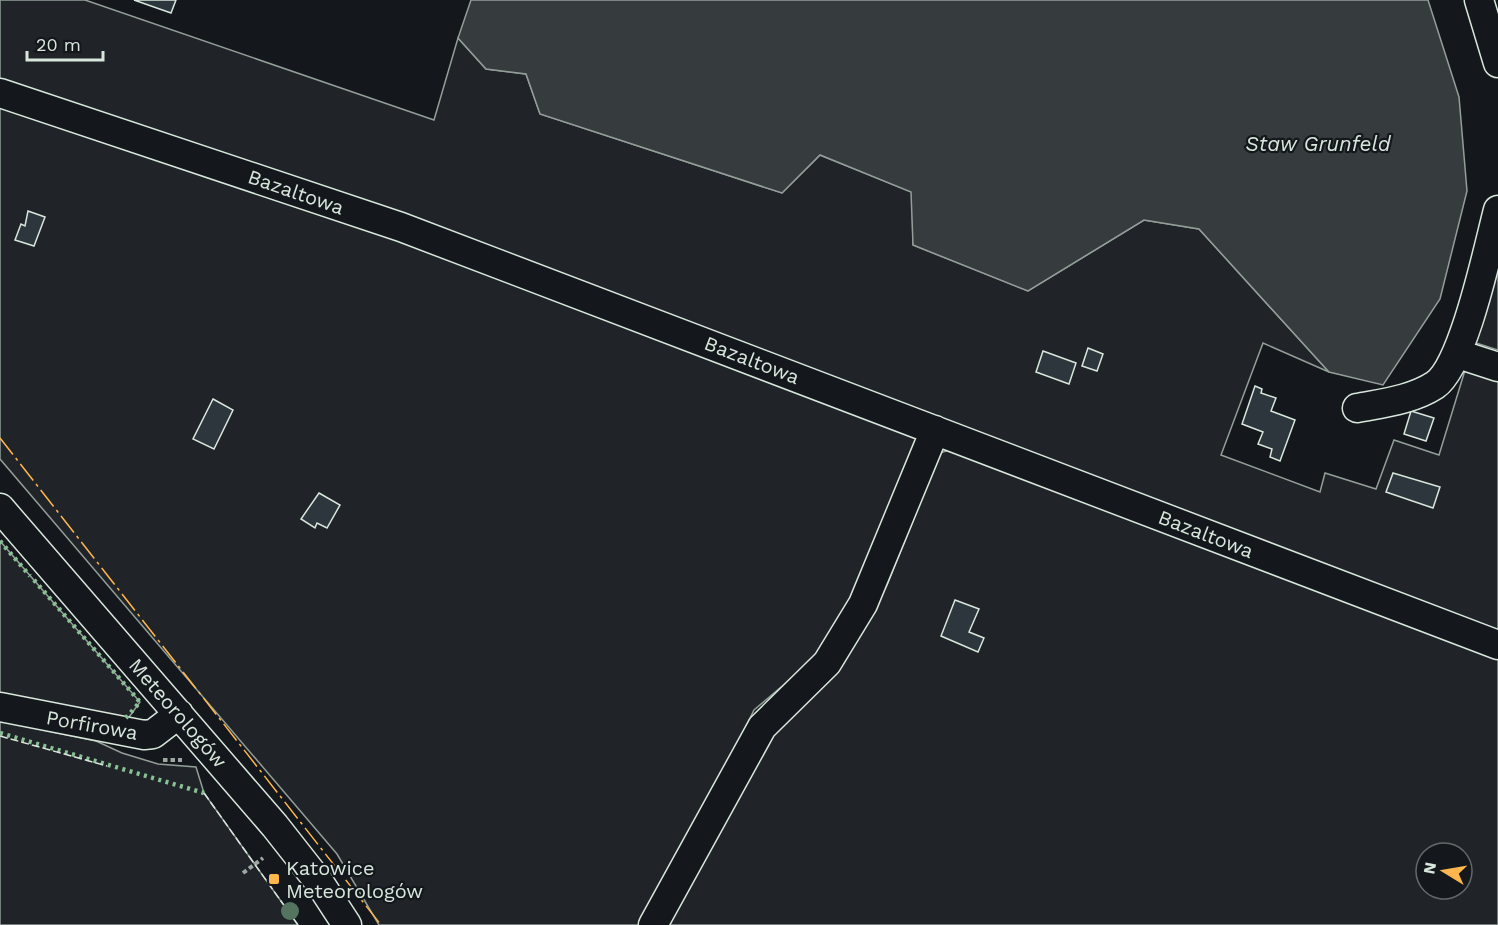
<svg xmlns="http://www.w3.org/2000/svg" width="1498" height="925" font-family="'Work Sans',sans-serif">
<rect width="100%" height="100%" fill="#14181c"/>
<path fill="#202428" stroke="#939e99" stroke-width="1.5" fill-rule="evenodd" d="M0,0H85L434,120L458,38L486,69L526,74L540,114L782,193L820,155L912,192L913,245L1028,291L1144,220L1199,229L1329,372L1263,343L1221,455L1320,492L1325,473L1376,489L1394,440L1439,455L1466,367L1498,378V635L0,84Z
M0,99L411,239L922,436L866,572L826,649L754,710L667,888L644,925H379L337,854L0,459Z
M1498,264V350L1476,343Z
M952,449L1498,655V925H666L681,903L773,735L857,639L887,585L940,453ZM1426,853H1462V889H1426Z
M0,541L140,702L127,720L0,695Z
M0,721L96,741L122,753L158,764L196,767L204,793L298,925H0Z"/>
<path fill="#363b3e" stroke="#939e99" stroke-width="1.5" d="M471,0H1428L1459,97L1467,191L1440,299L1383,385L1329,372L1199,229L1144,220L1028,291L913,245L911,192L820,155L782,193L540,114L526,74L486,69L458,38Z"/>
<path fill="#2c363c" stroke="#d8e6dc" stroke-width="1.5" d="M134,0H176L171,13Z
M28,211L45,217L34,246L15,240L21,224L25,226Z
M1088,348L1103,354L1097,371L1082,366Z
M1043,351L1076,363L1069,384L1036,372Z
M1255,386L1262,389L1261,393L1276,398L1271,411L1295,420L1280,461L1270,457L1272,449L1258,444L1263,432L1242,424Z
M213,399L233,410L214,449L193,439Z
M1411,411L1434,418L1426,441L1404,434Z
M1393,473L1440,487L1433,508L1386,492Z
M319,493L340,505L327,528L317,523L315,528L301,519Z
M955,600L979,609L969,632L984,638L978,652L941,636Z"/>
<g fill="none" stroke-linecap="round" stroke-linejoin="round">
<defs>
<path id="minor" d="M1479,0L1498,63
M0,93L401,227L1498,645
M1458,354L1498,367
M1357,408C1383,403 1412,400 1435,385C1464,365 1488,248 1498,210
M0,508L275,826L319,882L347,925
M0,707L144,735L153,734L179,714
M653,925L762,727L827,663L863,604L935,430"/>
</defs>
<use href="#minor" stroke="#d8e6dc" stroke-width="31"/>
<path stroke="#9da8a2" stroke-width="4" stroke-dasharray="4.5 3" stroke-linecap="butt" d="M163,760H182
M243,873L263,858"/>
<use href="#minor" stroke="#14181c" stroke-width="28"/>
<path stroke="#8ac095" stroke-width="4.5" stroke-dasharray="3 4.5" stroke-linecap="butt" d="M0,541L30,576
M34,580L140,702L124,720
M0,733L204,793"/>
<path stroke="#d8e6dc" stroke-width="1.5" stroke-dasharray="8 3" stroke-linecap="butt" d="M0,736L107,766
M204,793L298,925"/>
<path stroke="#ffb74d" stroke-width="1.5" stroke-dasharray="21 4.5 3 4.5" stroke-linecap="butt" d="M0,438L381,925"/>
</g>
<circle fill="#55745f" cx="290" cy="911" r="9"/>
<rect fill="#ffb74d" stroke="#14181c" stroke-width="2" x="268" y="873" width="12" height="12" rx="3"/>
<g text-anchor="middle" stroke-width="4.5" stroke-linejoin="round" paint-order="stroke">
<g font-size="20" fill="#d8e6dc" stroke="#14181c">
<text transform="translate(296 192) rotate(19)" y="7">Bazaltowa</text>
<text transform="translate(752 360) rotate(21)" y="7">Bazaltowa</text>
<text transform="translate(1206 534) rotate(21)" y="7">Bazaltowa</text>
<text transform="translate(178 713) rotate(49)" y="7">Meteorologów</text>
<text transform="translate(92 725) rotate(10)" y="7">Porfirowa</text>
</g>
<g font-size="20" fill="#d8e6dc" stroke="#14181c" text-anchor="start">
<text x="286" y="875">Katowice<tspan x="286" dy="23">Meteorologów</tspan></text>
</g>
<g font-size="21" font-style="italic" fill="#d8e6dc" stroke="#14181c">
<text x="1318" y="151">Staw Grunfeld</text>
</g>
</g>
<g transform="translate(1444 871) rotate(281)"><circle r="28" fill="#14181c" stroke="#626a69" stroke-width="1.5"/>
<path d="M0-4.5L10 22L0 15L-10 22Z" fill="#ffb74d"/>
<text y="-9" font-size="16" font-weight="bold" text-anchor="middle" fill="#d8e6dc">N</text>
</g>
<path d="M27 51v9h76v-9" fill="none" stroke="#d8e6dc" stroke-width="3"/>
<text x="36" y="51" font-size="18" fill="#d8e6dc" stroke="#14181c" stroke-width="4.5" paint-order="stroke">20 m</text>
</svg>
